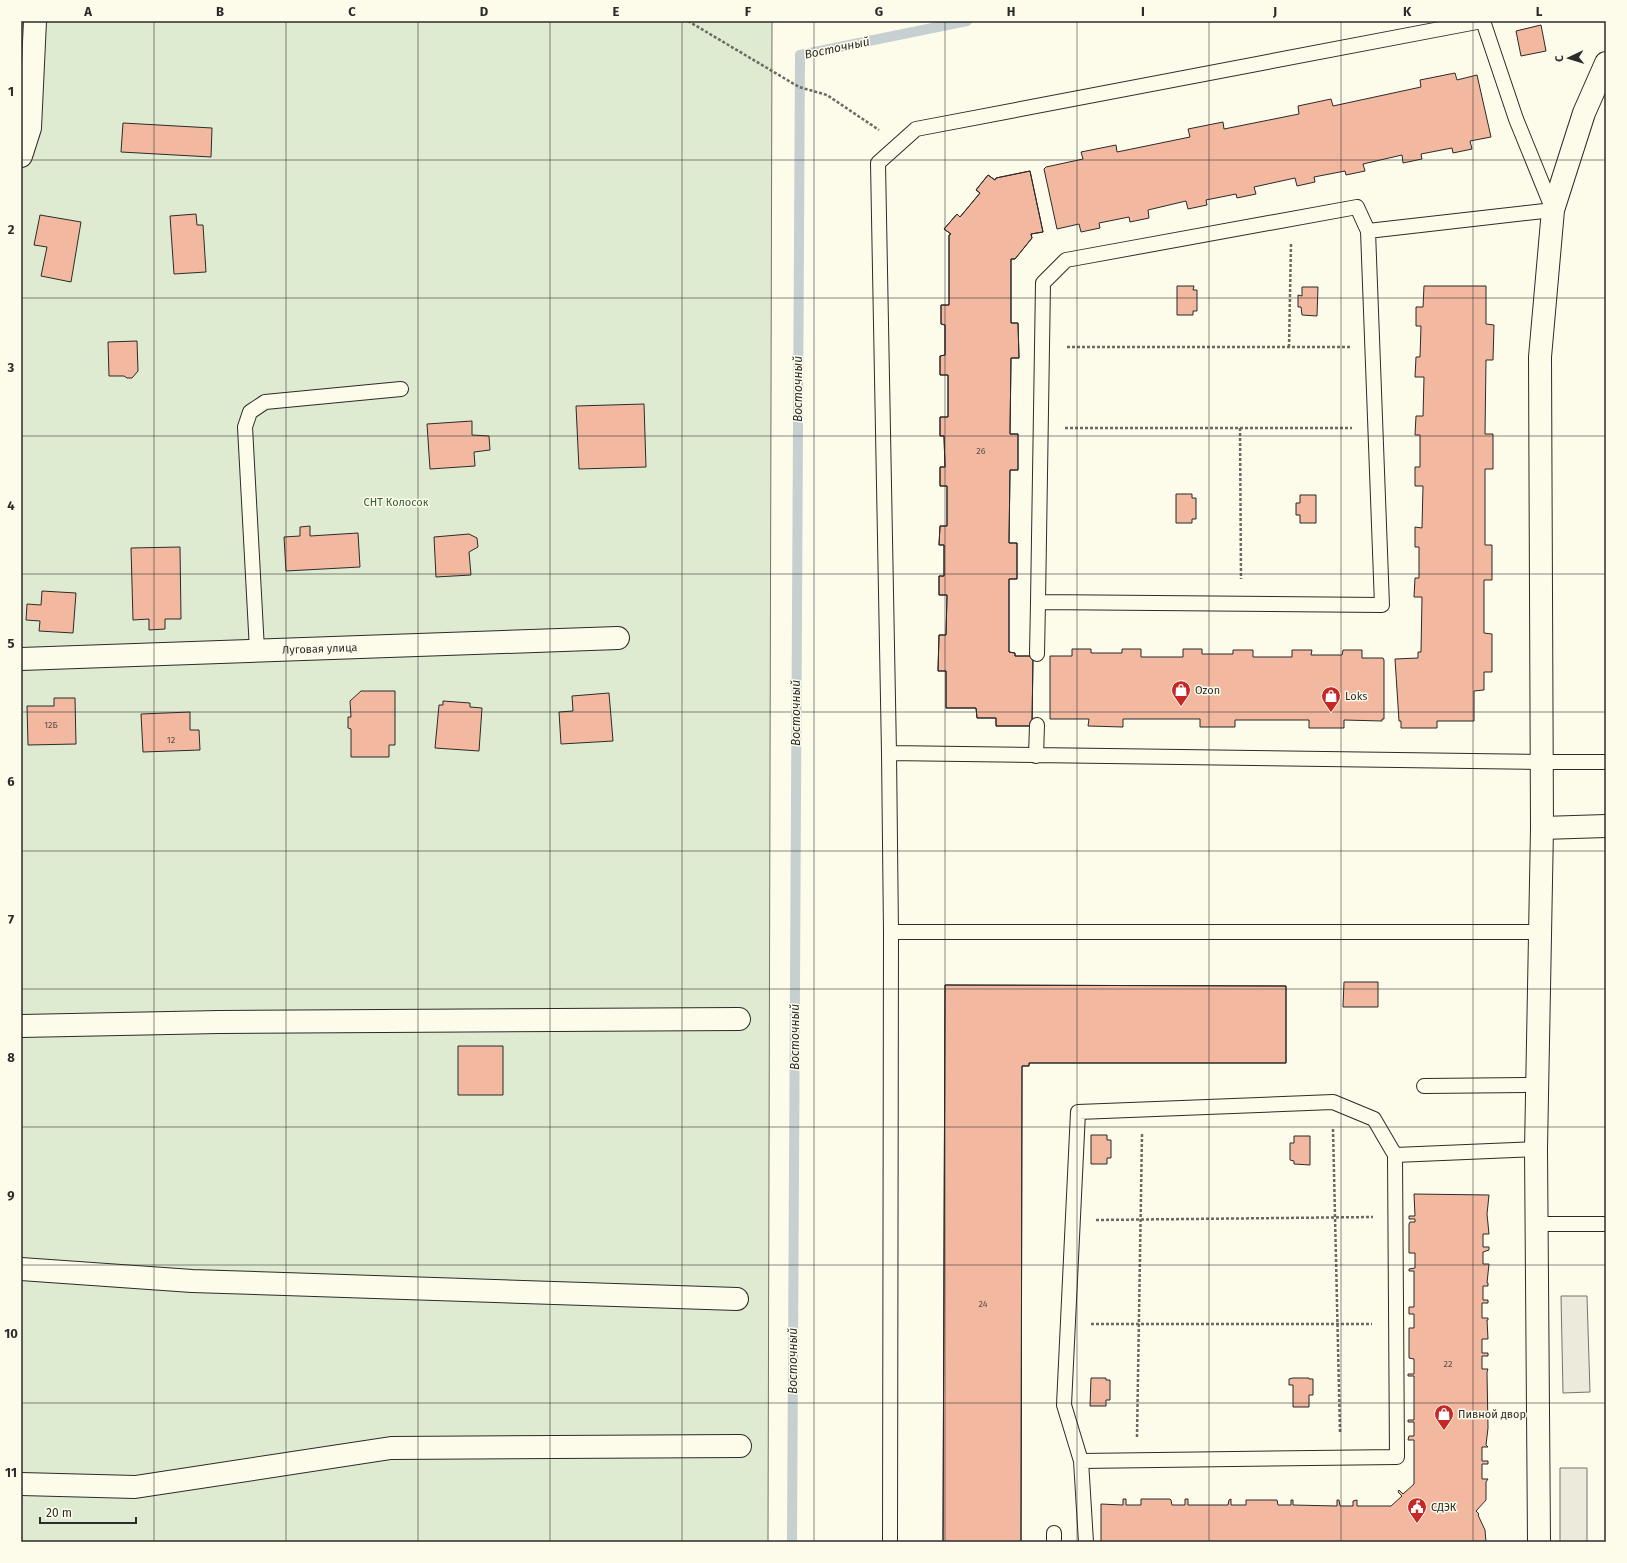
<svg xmlns="http://www.w3.org/2000/svg" width="1627" height="1563" font-family="'Fira Sans',sans-serif">
<rect width="100%" height="100%" fill="#fdfbea"/>
<path fill="#deebd1" stroke="#74746e" d="M21,21H772L768,1542H21Z"/>
<path fill="#eceadb" stroke="#74746e" d="M1561,1296H1587L1590,1392L1563,1393Z
M1560,1468H1587V1542H1560Z"/>
<g fill="none" stroke-linecap="round" stroke-linejoin="round">
<path stroke="#c7d0d0" stroke-width="10" d="M792,1542L800,55L967,21"/>
</g>
<path fill="#f2b8a0" stroke="#2b2b2b" d="M1541,25L1546,51L1521,56L1516,31Z
M1455,73L1457,80L1477,75L1491,137L1470,141L1472,149L1453,153L1452,148L1421,154L1422,159L1403,163L1402,155L1363,164L1365,171L1346,175L1345,171L1314,177L1315,182L1297,186L1295,178L1254,187L1256,194L1237,198L1236,194L1206,200L1207,205L1188,209L1186,201L1148,210L1149,218L1130,222L1129,217L1099,223L1100,228L1081,232L1079,224L1057,229L1044,169L1046,167L1083,159L1081,152L1116,145L1117,152L1190,137L1188,129L1223,122L1224,129L1299,114L1298,106L1331,99L1333,106L1421,87L1420,80Z
M123,123L212,128L211,157L121,152Z
M1030,171L1043,232L1031,234L1032,238L1015,259H1011V323H1018L1019,358H1011L1010,434H1018V470H1010L1009,543H1017V579H1009V652L1015,653V656H1033L1032,726H996V718H977L976,708H946V671H938L939,635H946L947,595H939V576H944V545H939L940,526H947V486H940V467H945L944,436H940V417H948V375H940V356L945,355V325L941,324V305H949V235L951,234L944,229L957,214L960,217L980,193L976,190L988,175L995,180L996,178Z
M1030,171L1043,232L1031,234L1032,238L1015,259H1011V323H1018L1019,358H1011L1010,434H1018V470H1010L1009,543H1017V579H1009V652L1015,653V656H1033L1032,726H996V718H977L976,708H946V671H938L939,635H946L947,595H939V576H944V545H939L940,526H947V486H940V467H945L944,436H940V417H948V375H940V356L945,355V325L941,324V305H949V235L951,234L944,229L957,214L960,217L980,193L976,190L988,175L995,180L996,178Z
M196,214L197,225H203L206,272L174,274L170,216Z
M40,215L81,222L71,282L41,276L47,247L34,245Z
M1177,286H1194L1193,290H1197V311H1193V315H1177Z
M1424,286H1486V324L1494,325L1493,360H1486L1485,434H1493V469H1485V545H1492V580H1484V633L1492,634V672H1484V690L1474,691V721H1437V728H1401V721H1399L1395,659L1418,658V652H1421L1422,597H1414L1415,578H1419V547H1415V527L1422,528L1423,486H1415V467H1420V435H1415L1416,416H1423L1424,377H1415L1416,357H1420L1421,326H1416V307H1423Z
M1302,287H1318L1317,316L1302,315L1301,307H1298V295L1302,296Z
M137,341L138,371L132,378H127L124,376H109L108,342Z
M644,404L646,467L579,469L576,406Z
M472,421V435L489,436L490,450L474,452L475,466L430,469L427,424Z
M1176,494H1192V498H1196V519H1192V523H1176Z
M1300,495H1316V523H1300V515H1296V503H1300Z
M310,526V536L358,533L360,567L286,571L284,537L300,536V527Z
M469,534L477,538L478,547L469,552L471,575L436,577L434,537Z
M180,547L181,619H165V629L149,630V619L133,620L131,548Z
M42,591L76,593L73,633L39,631L40,621L26,620L27,604L41,605Z
M1072,649H1091V653H1122V649H1141V657H1183V649H1202V654H1233V650H1253V657H1292V650H1312L1311,655H1342L1343,650H1362V658H1383L1384,660V719H1382V721L1344,720V728H1309V720H1235V727H1200V719H1123V727L1088,726L1089,719H1050V656H1072Z
M361,691H395V745H389V757H351V729L348,728V717H351L350,701Z
M609,693L613,741L561,744L559,712L573,711L572,696Z
M54,698H75L76,744L28,745L27,706H54Z
M443,701L470,703V707L482,708L479,751L435,748L439,705H443Z
M190,712V730H199L200,750L143,752L141,714Z
M1344,982H1378V1007H1343Z
M945,985L1286,986V1063H1029V1066H1022L1021,1542H943Z
M945,985L1286,986V1063H1029V1066H1022L1021,1542H943Z
M458,1046H503V1095H458Z
M1091,1135H1107V1140H1111V1158H1107V1164H1091Z
M1294,1136H1310V1165L1294,1164V1161L1290,1160V1143H1294Z
M1414,1194L1489,1195L1487,1214L1489,1234H1483V1247H1489V1250L1483,1252V1264H1489L1487,1283H1488V1286H1483V1300H1488V1303H1482V1318H1488V1320H1487L1488,1339H1482V1353H1488V1356H1482V1369H1488L1487,1372L1488,1428L1486,1445L1488,1447H1482V1461H1488V1464H1482V1479H1488L1486,1482V1500L1476,1511L1479,1514L1478,1515L1485,1530L1486,1542H1101V1504L1123,1505V1499H1126V1505H1141V1499H1170L1171,1500L1172,1505H1185V1499H1188V1505H1228L1229,1500L1231,1499V1505H1246V1500H1277L1278,1505H1291V1500H1293V1505L1337,1506V1500H1339L1340,1506H1353V1501L1357,1500V1506H1391L1402,1496L1398,1492L1399,1490L1403,1494L1414,1484V1440H1408L1409,1436H1414V1422H1408V1420H1414V1376H1408V1374H1414V1359L1409,1358V1328H1414V1314H1409V1307H1414V1271H1409V1269L1415,1268V1253H1409V1224L1410,1222H1415V1219H1409V1216H1415Z
M1091,1378H1106V1380H1110V1400H1106V1406H1090Z
M1293,1378H1309V1379H1313V1395H1309V1407H1293V1385H1289V1379Z"/>
<g fill="none" stroke-linecap="round" stroke-linejoin="round">
<defs>
<path id="service" d="M1368,231L1553,210L1516,119L1483,21
M257,650L245,427L250,412L265,402L401,389
M1037,654L1038,602L1043,283L1066,260L1357,207L1368,231L1382,605L1038,602
M889,753L1541,762H1606
M1036,756L1037,725
M891,932L889,753L878,163L916,129L1482,21
M1424,1086L1537,1085
M1537,1224H1606
M1081,1461L1397,1457L1395,1155
M890,1542L891,932H1540
M1054,1542V1533
M1086,1542L1081,1461L1064,1405L1078,1112L1333,1102L1374,1119L1395,1155L1536,1149"/>
<g id="minor">
<path d="M21,156L30,128L35,21"/>
<path id="s1" d="M21,659L618,638"/>
<path d="M1542,828L1606,826"/>
<path d="M21,1026L219,1022L739,1019"/>
<path d="M21,1269L192,1281L737,1299"/>
<path d="M21,1484L135,1487L391,1448L740,1446"/>
<path d="M1539,1542L1536,1149L1542,828L1540,357L1553,210L1584,113L1606,63"/>
</g>
</defs>
<use href="#service" stroke="#2b2b2b" stroke-width="16"/>
<use href="#minor" stroke="#2b2b2b" stroke-width="24"/>
<path stroke="#6a6964" stroke-width="2.5" stroke-dasharray="3 2" stroke-linecap="butt" d="M688,21L799,87L827,95L879,130
M1067,347H1350
M1289,347L1291,243
M1065,428H1352
M1240,428L1241,579
M1333,1129L1340,1433
M1096,1220L1373,1217
M1091,1324H1372
M1137,1437L1142,1134"/>
<use href="#service" stroke="#fdfbea" stroke-width="14"/>
<use href="#minor" stroke="#fdfbea" stroke-width="22"/>
</g>
<path fill="none" stroke="#2b2b2b" stroke-width="1" stroke-opacity="0.55" d="M154,21V1542M286,21V1542M418,21V1542M550,21V1542M682,21V1542M814,21V1542M945,21V1542M1077,21V1542M1209,21V1542M1341,21V1542M1473,21V1542M21,160H1606M21,298H1606M21,436H1606M21,574H1606M21,712H1606M21,851H1606M21,989H1606M21,1127H1606M21,1265H1606M21,1403H1606"/>
<defs>
<symbol id="shop-pin" viewBox="-11 -11 22 30"><path d="M0 17L-7.5 6A9.5 9.5 0 1 1 7.5 6Z" fill="#c62828" stroke="#fdfbea"/><path d="M-5-2.5h2.3a2.7 3.5 0 0 1 5.4 0H5L5.5 6h-11ZM-1.5-2.5h3a1.5 2.3 0 0 0-3 0Z" fill="#fff"/></symbol>
<symbol id="civic-pin" viewBox="-11 -11 22 30"><path d="M0 17L-7.5 6A9.5 9.5 0 1 1 7.5 6Z" fill="#c62828" stroke="#fdfbea"/><path d="M-.6-6.5H3V-4.5H.6V-3L4-1V1h2V6H-6V1h2V-1L-.6-3ZM-1.2 2.5V6h2.4V2.5Z" fill="#fff"/></symbol>
</defs>
<g fill-rule="evenodd">
<use href="#shop-pin" x="1170" y="679" width="22" height="30"/>
<use href="#shop-pin" x="1320" y="685" width="22" height="30"/>
<use href="#shop-pin" x="1433" y="1403" width="22" height="30"/>
<use href="#civic-pin" x="1406" y="1496" width="22" height="30"/>
</g>
<g text-anchor="middle" stroke-width="3" stroke-linejoin="round" paint-order="stroke">
<g font-size="9" fill="#5d4e48">
<text x="981" y="454">26</text>
<text x="51" y="728">12Б</text>
<text x="171" y="743">12</text>
<text x="983" y="1307">24</text>
<text x="1448" y="1367">22</text>
</g>
<g font-size="11" fill="#34623c" stroke="#fdfbea">
<text x="396" y="506">СНТ Колосок</text>
</g>
<g font-size="11" fill="#2b2b2b" stroke="#fdfbea">
<text dy="4" stroke="none"><textPath href="#s1" startOffset="299">Луговая улица</textPath></text>
</g>
<g font-size="11" fill="#2b2b2b" stroke="#fdfbea" text-anchor="start">
<text x="1195" y="694">Ozon</text>
<text x="1345" y="700">Loks</text>
<text x="1458" y="1418">Пивной двор</text>
<text x="1431" y="1511">СДЭК</text>
</g>
<g font-size="12" font-style="italic" fill="#2b2b2b" stroke="#fdfbea">
<text transform="translate(837 48) rotate(-12)" y="4">Восточный</text>
<text transform="translate(798 389) rotate(-90)" y="4">Восточный</text>
<text transform="translate(796 713) rotate(-90)" y="4">Восточный</text>
<text transform="translate(795 1037) rotate(-90)" y="4">Восточный</text>
<text transform="translate(793 1361) rotate(-90)" y="4">Восточный</text>
</g>
</g>
<rect width="1627" height="1563" fill="none" stroke="#fdfbea" stroke-width="44"/>
<g transform="translate(1569 58) rotate(266)" stroke="#fdfbea" stroke-width="3" paint-order="stroke">
<path d="M0-3L7 15L0 10L-7 15Z" fill="#2b2b2b"/>
<text y="-6" font-size="11" font-weight="bold" text-anchor="middle" fill="#2b2b2b">С</text>
</g>
<path d="M40 1517v6h96v-6" fill="none" stroke="#2b2b2b" stroke-width="2"/>
<text x="46" y="1517" font-size="12" fill="#2b2b2b" stroke="#fdfbea" stroke-width="3" paint-order="stroke">20 m</text>
<rect x="22" y="22" width="1583" height="1519" fill="none" stroke="#2b2b2b" stroke-width="1.5"/>
<g font-size="13" text-anchor="middle" font-weight="bold" fill="#2b2b2b">
<text x="88" y="16">A</text>
<text x="220" y="16">B</text>
<text x="352" y="16">C</text>
<text x="484" y="16">D</text>
<text x="616" y="16">E</text>
<text x="748" y="16">F</text>
<text x="879" y="16">G</text>
<text x="1011" y="16">H</text>
<text x="1143" y="16">I</text>
<text x="1275" y="16">J</text>
<text x="1407" y="16">K</text>
<text x="1539" y="16">L</text>
<text x="11" y="96">1</text>
<text x="11" y="234">2</text>
<text x="11" y="372">3</text>
<text x="11" y="510">4</text>
<text x="11" y="648">5</text>
<text x="11" y="786">6</text>
<text x="11" y="924">7</text>
<text x="11" y="1062">8</text>
<text x="11" y="1200">9</text>
<text x="11" y="1338">10</text>
<text x="11" y="1477">11</text>
</g>
</svg>
